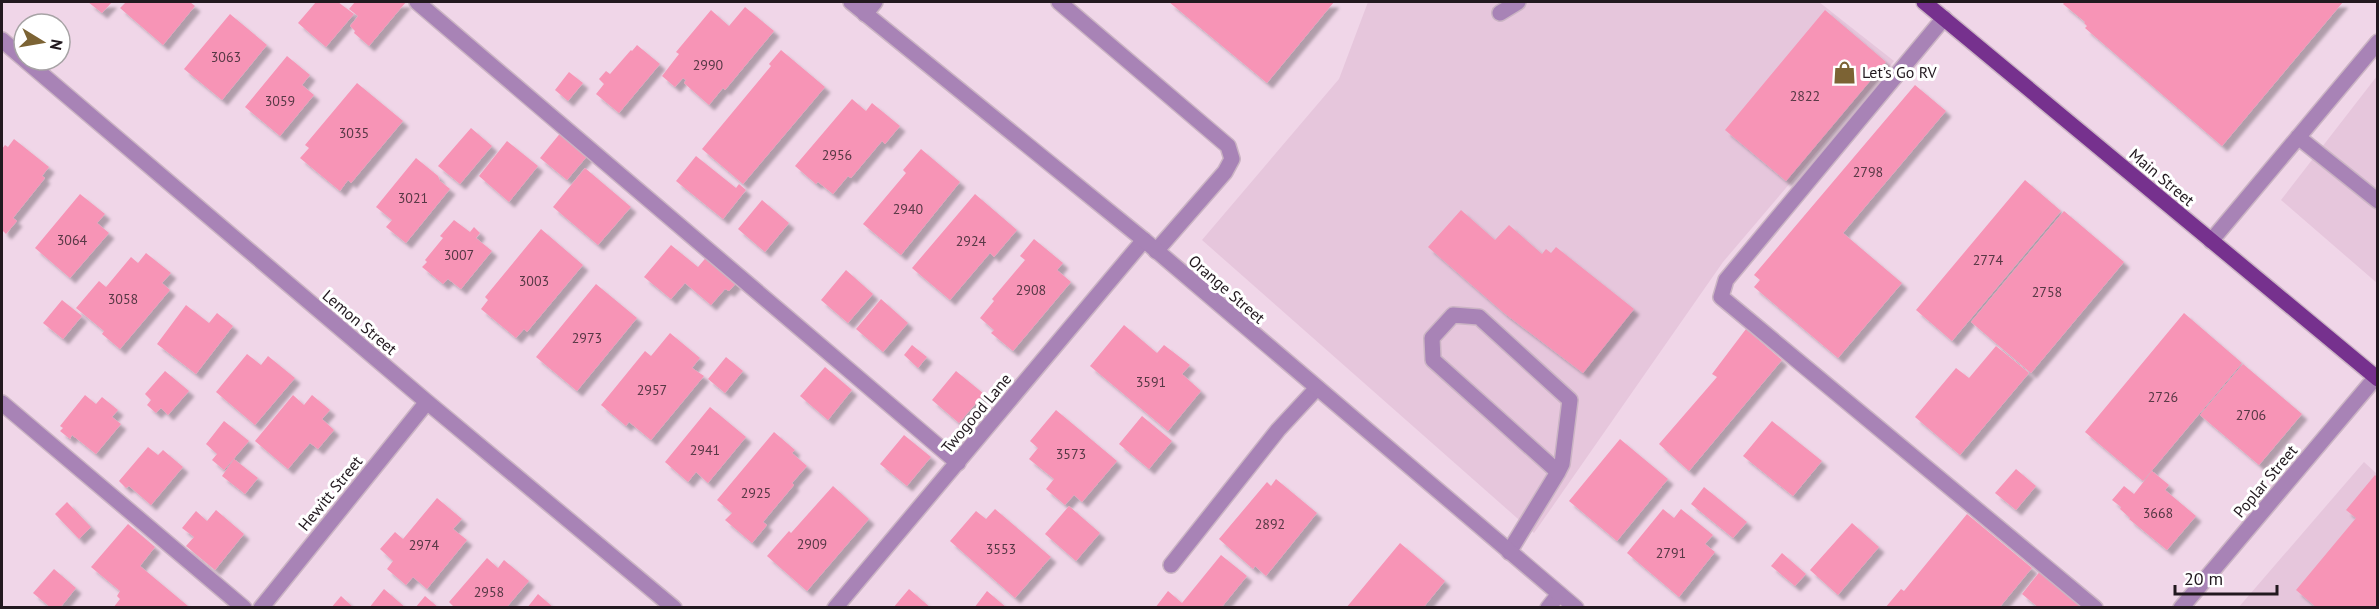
<svg xmlns="http://www.w3.org/2000/svg" width="2379" height="609" font-family="'PT Sans',sans-serif">
<defs>
<filter id="shadow"><feDropShadow dx="5.5" dy="5.5" stdDeviation="1.5" flood-color="#0004"/></filter>
</defs>
<rect width="100%" height="100%" fill="#f0d6e8"/>
<path fill="#e6c6dc" d="M1368,2H1819L1894,61L1723,262L1534,533L1202,240L1339,79Z
M2377,76V283L2281,200Z
M2364,462L2377,474V607L2238,608Z"/>
<path fill="#f794b6" filter="url(#shadow)" d="M88,2H112L102,13Z
M126,2H190L195,6L163,45L120,8Z
M316,2H338L354,14L326,47L298,23Z
M355,2H406L369,46L354,33L355,31L350,26L358,16L349,9Z
M1169,2H1334L1267,83Z
M2065,2H2343L2222,146L2085,28L2087,26L2084,23L2085,22L2063,4Z
M745,7L774,31L725,90L723,88L709,105L684,83L686,80L683,78L675,87L662,76L679,54L676,52L711,10L729,26Z
M1825,10L1886,62L1786,181L1725,130Z
M230,14L267,45L222,100L184,69Z
M637,45L660,64L619,113L596,94L604,84L599,79L606,71L610,74L631,50L632,51Z
M781,50L825,87L743,184L702,149L771,66L769,64Z
M287,56L310,75L302,85L314,95L280,136L245,107Z
M569,72L583,83L568,101L555,90Z
M357,83L403,121L351,183L348,180L340,191L300,158L309,148L305,145Z
M1915,85L1946,111L1843,233L1902,283L1838,358L1754,287L1760,280L1754,275Z
M852,99L866,111L872,103L900,126L885,144L882,141L851,178L848,176L833,194L818,182L816,184L795,166Z
M471,128L492,146L460,184L438,166Z
M562,131L589,154L567,180L540,158Z
M14,139L49,167L42,176L45,178L13,218L17,221L6,234L2,230V149L5,145L8,147Z
M507,141L538,166L509,202L479,176Z
M921,149L960,182L901,255L863,224L906,173L903,170Z
M696,156L736,188L739,184L746,190L723,219L676,181Z
M416,158L438,176L440,181L450,189L406,243L386,227L392,220L376,207Z
M585,168L631,207L598,245L553,207Z
M2025,180L2061,211L1952,341L1916,310Z
M80,194L105,214L97,223L109,233L70,278L35,248Z
M975,194L1017,230L994,257L990,253L950,300L912,268Z
M762,200L789,223L765,252L738,229Z
M1461,210L1495,240L1509,225L1542,254L1546,249L1551,253L1556,247L1634,309L1583,373L1504,313L1428,247Z
M2064,211L2124,262L2031,373L1971,322Z
M454,220L470,232L474,227L480,233L476,238L492,251L461,289L448,279L443,284L422,267L427,262L425,260L443,238L440,236Z
M541,229L583,265L527,332L524,329L516,338L481,309L488,300L485,297Z
M1034,239L1063,263L1057,270L1071,282L1013,351L991,333L994,330L980,318L994,301L992,299L1025,260L1020,256Z
M671,245L698,267L709,254L738,281L729,291L725,289L711,305L685,283L671,299L644,277Z
M146,253L171,273L162,283L170,290L120,349L102,334L104,331L76,308L99,281L106,287L131,257L138,263Z
M846,270L873,294L848,323L821,300Z
M596,284L637,318L577,391L536,357Z
M881,299L908,323L883,352L856,329Z
M62,300L82,316L63,339L43,323Z
M186,305L209,323L217,313L233,326L196,374L157,344Z
M2184,313L2242,363L2143,481L2085,432Z
M1124,325L1157,353L1164,345L1190,365L1182,374L1201,391L1168,431L1090,366Z
M1746,329L1782,360L1689,471L1659,444L1717,377L1712,374Z
M670,333L700,358L692,368L704,376L651,440L629,422L626,426L601,405L645,351L651,356Z
M912,345L927,357L918,368L904,355Z
M1996,346L2029,373L1960,455L1915,417L1956,368L1969,378Z
M247,354L261,365L268,356L295,378L255,425L216,392Z
M726,357L743,371L725,393L708,379Z
M2243,364L2302,414L2259,465L2200,415Z
M825,367L852,390L828,420L800,396Z
M165,371L189,391L168,415L161,408L156,413L147,405L151,400L145,394Z
M956,371L984,394L959,423L932,400Z
M85,395L96,404L102,397L118,410L112,417L121,424L96,454L72,435L70,439L60,431L63,428L60,426Z
M293,395L304,405L312,395L330,410L322,419L334,430L318,449L310,443L288,469L255,441Z
M710,407L746,437L708,483L696,472L688,482L665,462Z
M1056,410L1117,461L1082,502L1074,495L1065,505L1046,489L1054,479L1029,459L1038,448L1030,441Z
M1142,416L1172,441L1149,469L1119,444Z
M224,421L249,441L224,470L212,460L217,454L206,444Z
M1772,421L1822,461L1793,496L1743,456Z
M774,432L795,450L792,453L807,466L792,483L794,485L763,522L767,525L752,543L725,520L732,513L717,500Z
M904,435L931,457L907,486L880,464Z
M1620,439L1668,479L1617,541L1569,501Z
M148,447L158,455L163,450L183,467L151,505L129,486L126,488L119,481Z
M234,459L258,478L245,494L222,476Z
M2016,469L2036,486L2016,510L1995,493Z
M2152,471L2169,485L2165,490L2196,516L2167,550L2129,519L2130,518L2120,509L2121,507L2112,500L2124,486L2134,494Z
M2375,475L2378,478V608H2317L2296,590L2356,518L2346,510Z
M1276,479L1317,513L1266,576L1255,566L1253,569L1219,539L1267,482L1271,486Z
M833,486L869,519L807,591L767,556L789,531L791,533Z
M1704,487L1747,522L1733,538L1691,504Z
M437,498L462,519L453,529L467,540L427,589L413,577L406,585L387,569L393,561L380,549L395,532L403,539Z
M67,502L91,527L79,539L55,514Z
M1069,506L1100,533L1076,561L1045,534Z
M995,509L1051,557L1015,598L950,541L976,511L986,519Z
M1663,509L1674,518L1681,509L1713,535L1705,544L1715,552L1679,597L1627,553Z
M216,510L244,534L215,570L186,546L194,537L182,528L196,511L207,521Z
M1967,514L2032,568L1999,608H1885L1901,589L1904,591Z
M1852,523L1879,547L1838,595L1810,570Z
M128,524L155,547L140,566L188,606L186,608H113L120,599L117,596L120,591L91,567Z
M1400,543L1445,581L1423,608H1346Z
M1782,553L1806,574L1795,586L1771,566Z
M1221,555L1247,576L1221,608H1155L1168,591L1182,603Z
M487,558L498,568L504,560L529,581L506,608H455L449,602Z
M54,569L76,588L60,608H51L33,593Z
M2041,570L2089,608H2039L2022,594Z
M384,589L406,608H369Z
M909,589L931,608H893Z
M987,591L1007,608H974Z
M538,594L554,608H527Z
M341,596L354,608H331Z
M425,596L439,608H415Z"/>
<g fill="none" stroke-linecap="round" stroke-linejoin="round">
<defs>
<path id="service" d="M417,2L958,463
M1059,2L1228,146L1232,159L1225,172L1156,251
M1500,13L1518,2
M865,14L875,2
M1944,18L1726,280L1721,297L2095,608
M2298,137L2378,201
M2211,241L2378,42
M2,403L244,608
M1509,552L1558,472L1562,464L1570,400L1479,317L1453,315L1432,338L1433,360L1558,472
M1171,565L1278,430L1317,388"/>
<path id="minor" d="M2,40L24,59
M25,60L427,402L674,608
M261,608L427,402
M835,608L1144,240
M1548,608L1559,594
M2181,608L2376,377"/>
<path id="tertiary" d="M851,2L1144,240L1576,608"/>
<path id="primary" d="M1924,2L2378,379"/>
</defs>
<use href="#service" stroke="#cbb4c4" stroke-width="18"/>
<use href="#minor" stroke="#cbb4c4" stroke-width="18"/>
<use href="#tertiary" stroke="#cbb4c4" stroke-width="18"/>
<use href="#primary" stroke="#cbb4c4" stroke-width="18"/>
<use href="#service" stroke="#a883b6" stroke-width="15"/>
<use href="#minor" stroke="#a883b6" stroke-width="15"/>
<use href="#tertiary" stroke="#a883b6" stroke-width="15"/>
<use href="#primary" stroke="#76318e" stroke-width="15"/>
</g>
<defs>
<symbol id="shop-bare" viewBox="-9 -9 18 18"><path d="M-5-2.5h2.3a2.7 3.5 0 0 1 5.4 0H5L5.5 6h-11ZM-1.5-2.5h3a1.5 2.3 0 0 0-3 0Z" fill="#7c6334" stroke="#fff" stroke-width="2.5" paint-order="stroke"/></symbol>
</defs>
<g fill-rule="evenodd">
<use href="#shop-bare" x="1828" y="56" width="33" height="33"/>
</g>
<g text-anchor="middle" stroke-width="6" stroke-linejoin="round" paint-order="stroke">
<g font-size="14" fill="#573845">
<text x="226" y="62">3063</text>
<text x="708" y="70">2990</text>
<text x="1805" y="101">2822</text>
<text x="280" y="106">3059</text>
<text x="354" y="138">3035</text>
<text x="837" y="160">2956</text>
<text x="1868" y="177">2798</text>
<text x="413" y="203">3021</text>
<text x="908" y="214">2940</text>
<text x="72" y="245">3064</text>
<text x="971" y="246">2924</text>
<text x="459" y="260">3007</text>
<text x="1988" y="265">2774</text>
<text x="534" y="286">3003</text>
<text x="1031" y="295">2908</text>
<text x="2047" y="297">2758</text>
<text x="123" y="304">3058</text>
<text x="587" y="343">2973</text>
<text x="1151" y="387">3591</text>
<text x="652" y="395">2957</text>
<text x="2163" y="402">2726</text>
<text x="2251" y="420">2706</text>
<text x="705" y="455">2941</text>
<text x="1071" y="459">3573</text>
<text x="756" y="498">2925</text>
<text x="2158" y="518">3668</text>
<text x="1270" y="529">2892</text>
<text x="812" y="549">2909</text>
<text x="424" y="550">2974</text>
<text x="1001" y="554">3553</text>
<text x="1671" y="558">2791</text>
<text x="489" y="597">2958</text>
</g>
<g font-size="16" fill="#22191f" stroke="#fff" text-anchor="start">
<text x="1862" y="78">Let’s Go RV</text>
</g>
<g font-size="16" fill="#22191f" stroke="#fff">
<text transform="translate(2162 177) rotate(40)" y="6">Main Street</text>
<text transform="translate(1227 289) rotate(41)" y="6">Orange Street</text>
<text transform="translate(360 322) rotate(40)" y="6">Lemon Street</text>
<text transform="translate(976 413) rotate(-50)" y="6">Twogood Lane</text>
<text transform="translate(2265 481) rotate(-50)" y="6">Poplar Street</text>
<text transform="translate(330 493) rotate(-51)" y="6">Hewitt Street</text>
</g>
</g>
<rect width="2379" height="609" fill="none" stroke="#22191f" stroke-width="6"/>
<g transform="translate(42 42) rotate(101)"><circle r="28" fill="#ffffff" stroke="#a7a3a5" stroke-width="1.5"/>
<path d="M0-4.5L10 22L0 15L-10 22Z" fill="#7c6334"/>
<text y="-9" font-size="16" font-weight="bold" text-anchor="middle" fill="#22191f">N</text>
</g>
<path d="M2175 585v9h102v-9" fill="none" stroke="#22191f" stroke-width="3"/>
<text x="2184" y="585" font-size="18" fill="#22191f" stroke="#ffffff" stroke-width="4.5" paint-order="stroke">20 m</text>
</svg>
